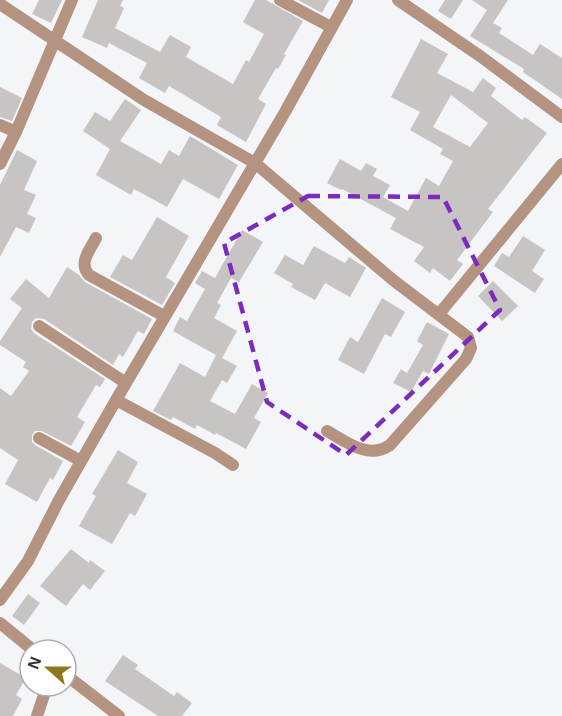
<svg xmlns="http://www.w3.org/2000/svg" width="562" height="716" font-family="Arial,sans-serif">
<rect width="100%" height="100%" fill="#f4f5f8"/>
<path fill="#c7c4c3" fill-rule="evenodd" d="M39,0H62L51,23L32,14Z
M98,0H123L120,6L124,8L115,28L160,52L170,35L191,47L186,57L233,84L246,60L249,62L264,34L243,22L255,0H266L303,21L284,54L286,55L278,69L276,68L258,99L266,104L246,142L217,125L221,117L169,86L165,93L139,78L147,63L109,43L107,48L82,37Z
M298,0H329L322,13Z
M445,0H463L451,19L438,11Z
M472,0H508L493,23L502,28L499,33L533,55L540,44L562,58V99L523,72L524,69L470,36L487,10Z
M421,39L448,54L437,73L473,92L483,78L496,88L491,96L522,120L525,117L547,133L488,209L493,212L457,260L463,264L450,281L433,268L430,273L414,261L424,247L390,229L396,218L342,189L341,190L327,183L340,159L361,171L366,163L377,169L373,176L390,185L383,197L408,211L426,178L439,186L453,161L440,154L443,149L410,130L420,112L391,97ZM451,95L488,123L470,147L433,127Z
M0,87L22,98L12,121L0,117Z
M125,99L141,110L120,141L161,164L169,150L179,156L190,136L238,165L219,199L183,179L167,207L134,189L131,195L96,175L110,149L83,131L95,112L110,121Z
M17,150L37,161L24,190L36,195L27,214L36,218L29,233L16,227L0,257V185Z
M157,217L189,236L166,277L175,283L162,305L110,277L123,255L132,260Z
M242,230L263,242L239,282L231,278L217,303L221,305L214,318L237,331L222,358L237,366L227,383L222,380L210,401L235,414L252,384L268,393L254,418L261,422L246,449L216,433L215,435L197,425L195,429L173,417L171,420L153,411L180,363L205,377L216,355L173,331L180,317L187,321L205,289L195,283L202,271L215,278Z
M523,236L545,250L532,271L544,279L535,293L494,266L502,253L509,257Z
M314,246L345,263L349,257L366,268L350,297L325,283L315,300L291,287L293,284L274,273L285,255L303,265Z
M67,267L79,275L85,282L152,319L144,334L138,331L123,357L119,354L113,365L44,319L36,318L32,322L31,329L34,333L105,379L100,387L96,385L77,417L85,422L71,446L42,431H35L32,435V442L35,445L63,461L53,480L50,478L37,502L5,484L18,460L0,448V388L11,396L29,371L23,367L26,362L0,345V341L22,308L10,299L26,279L49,298Z
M493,281L518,306L502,321L478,296Z
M382,298L405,312L391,337L385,334L364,374L338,360L350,337L358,342Z
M427,322L449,334L429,374L423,371L411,392L393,383L401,369L407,373L423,345L417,341Z
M118,450L138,462L127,483L147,494L135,516L130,513L112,544L79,526L96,496L92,494Z
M71,549L89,563L90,560L105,571L90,590L83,584L66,606L40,586Z
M28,594L40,603L24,625L12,616Z
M123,655L138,665L135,669L174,696L177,692L192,703L182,716H158L105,681Z
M0,663L26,678L16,695L22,699L13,716H0Z"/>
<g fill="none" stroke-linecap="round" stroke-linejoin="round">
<path stroke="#b49380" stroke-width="12" d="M280,0L331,27
M398,0L480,56L562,117
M0,4L144,100L255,163L393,280L468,337L471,348L466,359L390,445C369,460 346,442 327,431
M0,125L16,132
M0,164L16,132L72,0
M96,238C90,250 78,263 89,275L164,316
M439,314L562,164
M39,326L126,383
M116,400L215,453L233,465
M39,438L81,461
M0,600L28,561L59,500L116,400L285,112L347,0
M37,716L47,686"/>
<path stroke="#b49380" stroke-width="12" d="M0,623L33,650
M66,675L119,716"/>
</g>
<path fill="none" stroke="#7b2cbf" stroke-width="4.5" stroke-dasharray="12 8" stroke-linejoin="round" d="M308,196L443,197L500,310L346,455L267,402L224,243Z"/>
<g transform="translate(48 668) rotate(291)"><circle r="28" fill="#ffffff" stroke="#adadae" stroke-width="1.5"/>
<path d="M0-4.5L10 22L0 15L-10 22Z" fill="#8e771c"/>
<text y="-9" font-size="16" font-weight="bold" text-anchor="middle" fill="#323334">N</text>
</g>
</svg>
